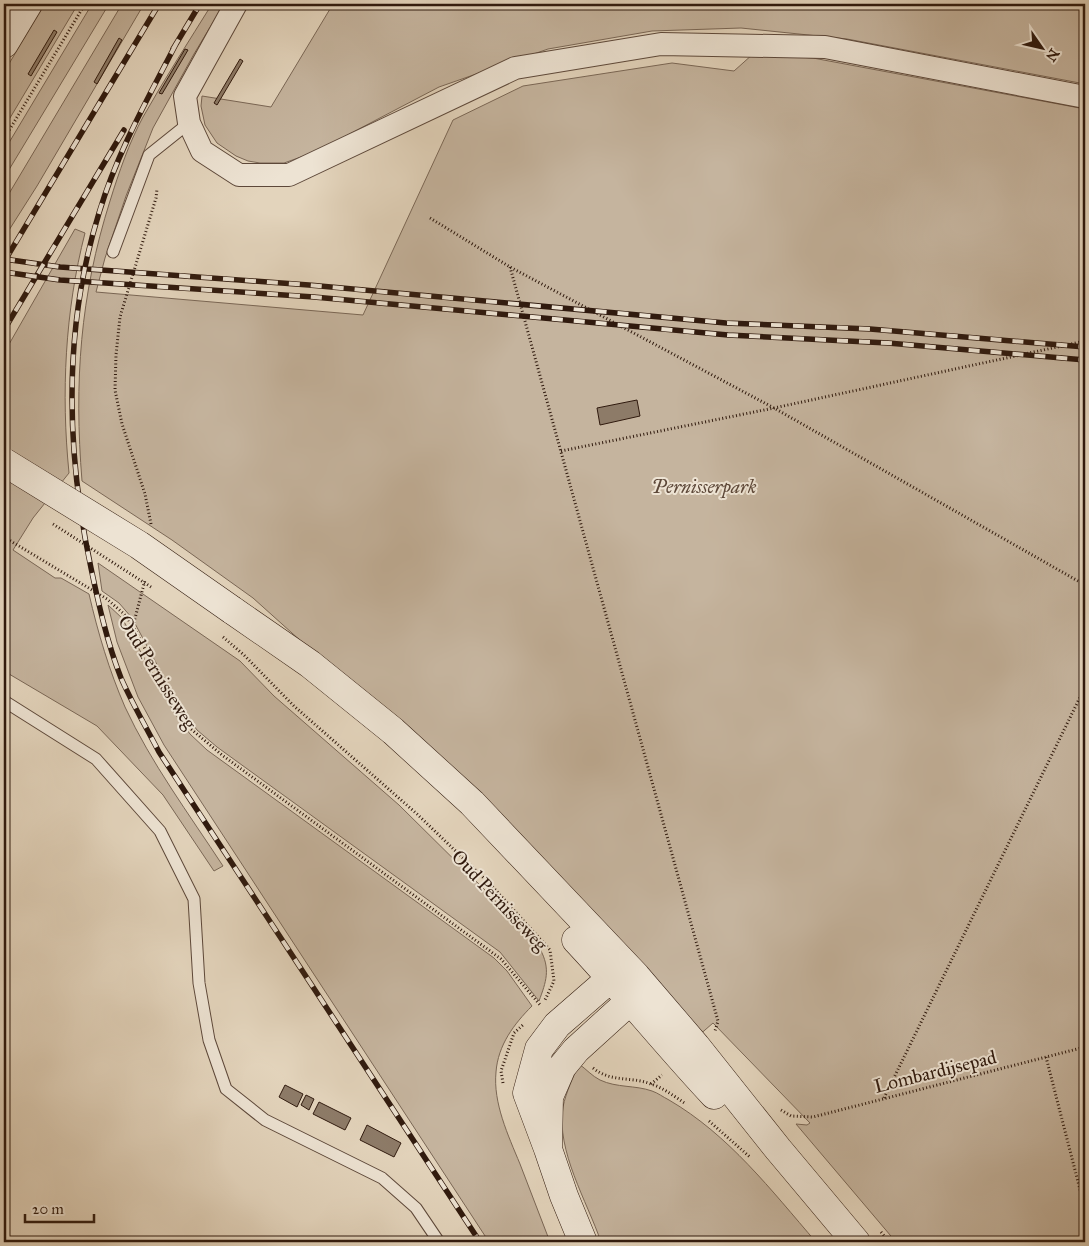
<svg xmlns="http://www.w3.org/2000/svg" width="1089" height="1246" font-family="'IM FELL Great Primer',serif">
<rect width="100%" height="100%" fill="#e3d4bc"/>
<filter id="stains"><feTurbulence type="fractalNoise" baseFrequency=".004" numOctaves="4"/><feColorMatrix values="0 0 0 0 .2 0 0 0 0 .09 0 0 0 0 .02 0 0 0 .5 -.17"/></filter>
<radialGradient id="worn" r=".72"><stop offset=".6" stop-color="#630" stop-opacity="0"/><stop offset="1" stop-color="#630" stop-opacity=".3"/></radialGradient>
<path fill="#c5b49e" stroke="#7a6756" d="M45,4H78L4,128V72Z
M92,4H109L4,178V151Z
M122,4H144L37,186L4,238V202Z
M212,4H224L194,54L153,128L126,196L105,258L96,292L363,315L453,120L523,86L672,63L734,71L753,54L813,58L1085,109V1242H896L796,1124L807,1125L810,1123L713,1023L697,1037L341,677L253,598L172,540L82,481C74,382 80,296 110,201C119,172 129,143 143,117C165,78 189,41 212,4Z
M333,4H1085V84L847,39L741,28L652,31L548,49L439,87L315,152L284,163H260L248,161L236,156L217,143L205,125L201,106L202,96L271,107Z
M75,229L85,233C65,311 61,393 69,473L33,518L13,550L55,578H61L89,594C98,633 109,670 125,707C151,763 189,814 223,866L214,871L163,795L97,726L4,671V353Z
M98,563L240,661L274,696L399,805L487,892L540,949C551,969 546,982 539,1001L500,952L217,747L197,730L178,704L132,618L119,603L102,591Z
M108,605L122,618L175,714L190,734L207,750L494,958L507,971L532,1006C514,1024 498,1045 496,1072C493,1103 508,1135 520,1164C530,1190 540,1216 550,1242H489L164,745L138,697L117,642Z
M579,1064C586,1069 592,1076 600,1080C617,1088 635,1085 652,1091C658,1093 663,1097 669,1100C729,1135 771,1190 816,1242H601C587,1201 556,1151 563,1107C566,1092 573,1078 579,1064Z"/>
<path fill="#8d7b68" stroke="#301a0e" d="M54,30L57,32L31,76L28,74Z
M119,38L122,40L97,84L94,82Z
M185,49L188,50L162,94L159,93Z
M240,59L243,61L217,105L214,103Z
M637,400L640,416L600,425L597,408Z
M285,1085L303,1094L297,1107L279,1097Z
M306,1095L314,1099L309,1110L301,1105Z
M319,1102L351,1118L345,1130L313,1114Z
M367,1125L401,1143L394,1157L360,1140Z"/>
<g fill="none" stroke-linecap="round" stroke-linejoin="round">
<defs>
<path id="lane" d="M113,252L149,155L189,123
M4,701L96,759L160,831L194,899L199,983L209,1040L226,1089L265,1120L382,1178L416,1208L439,1242"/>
<path id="street" d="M236,4L185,96L189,123L202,151L239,175H289L515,68L661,44L825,47L1085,97"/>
<path id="secondary" d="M4,44L28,4
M232,610L310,664L393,731L472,803L636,976L696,1046L778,1149L856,1242
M576,940C624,991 667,1045 714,1095
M548,1149L549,1097L562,1067L576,1050L631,1000L636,976L611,978L557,1025L539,1049L527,1093L548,1149L564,1196L583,1242"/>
</defs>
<use href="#lane" stroke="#5d483a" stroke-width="13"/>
<use href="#street" stroke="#5d483a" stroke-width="24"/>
<use href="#secondary" stroke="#301a0e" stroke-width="29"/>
<path stroke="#301a0e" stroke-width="3" stroke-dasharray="1 2.5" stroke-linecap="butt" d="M4,139L85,4
M430,218L510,267L774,408L1085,585
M510,267L718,1021L715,1031
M561,451L774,408L1085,341
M151,524L145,494L122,424L115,390L116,355L120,317L156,198L157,189
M4,537L107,599L124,614L133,626L167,691L191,729L222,755L501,959L541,1006
M133,626L145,580
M223,637L244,655L294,706L417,814L491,885L550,950L554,981L545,1000
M1046,1057L1085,1209
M593,1068C612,1083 631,1076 651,1084C664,1088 675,1097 686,1104
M503,1083L501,1071L514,1033L524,1024
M651,1084L662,1075
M884,1098L1085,687
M781,1110L791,1116L813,1117L1085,1047
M709,1121L751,1158
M881,1232L889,1242"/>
<use href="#lane" stroke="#ede3d3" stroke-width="11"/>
<use href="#street" stroke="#ede3d3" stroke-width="22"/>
<use href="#secondary" stroke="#ede3d3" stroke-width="28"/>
<defs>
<path id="rail" d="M176,44C147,100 117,153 99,213C63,329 66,451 91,568C99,606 107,642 121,678C132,703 146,727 159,752L480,1242
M173,49L200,4
M4,259L60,267L309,285L726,323L870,329L1085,347
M4,262L159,4
M4,272L60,280L314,297L728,335L888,343L1085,360
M4,330L124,130"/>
</defs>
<use href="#rail" stroke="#301a0e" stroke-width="5.5"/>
<use href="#rail" stroke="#ede3d3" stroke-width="4" stroke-dasharray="11" stroke-linecap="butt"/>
<defs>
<path id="secondary-bridge" d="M4,462L139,545L232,610"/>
</defs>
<use href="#secondary-bridge" stroke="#301a0e" stroke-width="29" stroke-linecap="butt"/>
<path stroke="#301a0e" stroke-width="3" stroke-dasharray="1 2.5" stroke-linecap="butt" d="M53,524L151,587"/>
<use href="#secondary-bridge" stroke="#ede3d3" stroke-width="28"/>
</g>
<g text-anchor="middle" stroke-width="4" stroke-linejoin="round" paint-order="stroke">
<g font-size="19" font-style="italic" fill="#5d4839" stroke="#ede3d3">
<text x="704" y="493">Pernisserpark</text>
</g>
<g font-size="19" fill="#301a0e" stroke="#ede3d3">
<text transform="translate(158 672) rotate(58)" y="7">Oud Pernisseweg</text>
<text transform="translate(500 900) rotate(47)" y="7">Oud Pernisseweg</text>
<text transform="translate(935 1071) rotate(-14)" y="7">Lombardijsepad</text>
</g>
</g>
<rect width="1089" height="1246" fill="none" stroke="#e3d4bc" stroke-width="20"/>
<rect x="5" y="5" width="1079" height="1236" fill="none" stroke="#301a0e" stroke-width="2.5"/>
<rect x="10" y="10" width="1069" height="1226" fill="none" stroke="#301a0e"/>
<g transform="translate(1042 48) rotate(124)" stroke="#ede3d3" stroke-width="4" paint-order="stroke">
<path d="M0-4L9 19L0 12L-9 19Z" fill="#301a0e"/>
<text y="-8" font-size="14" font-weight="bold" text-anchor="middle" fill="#301a0e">N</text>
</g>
<path d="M25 1214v8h69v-8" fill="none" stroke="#301a0e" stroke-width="2.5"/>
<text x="32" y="1214" font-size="15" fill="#301a0e" stroke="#ede3d3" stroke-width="4" paint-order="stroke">20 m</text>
<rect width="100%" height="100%" filter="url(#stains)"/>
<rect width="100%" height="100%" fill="url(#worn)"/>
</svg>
